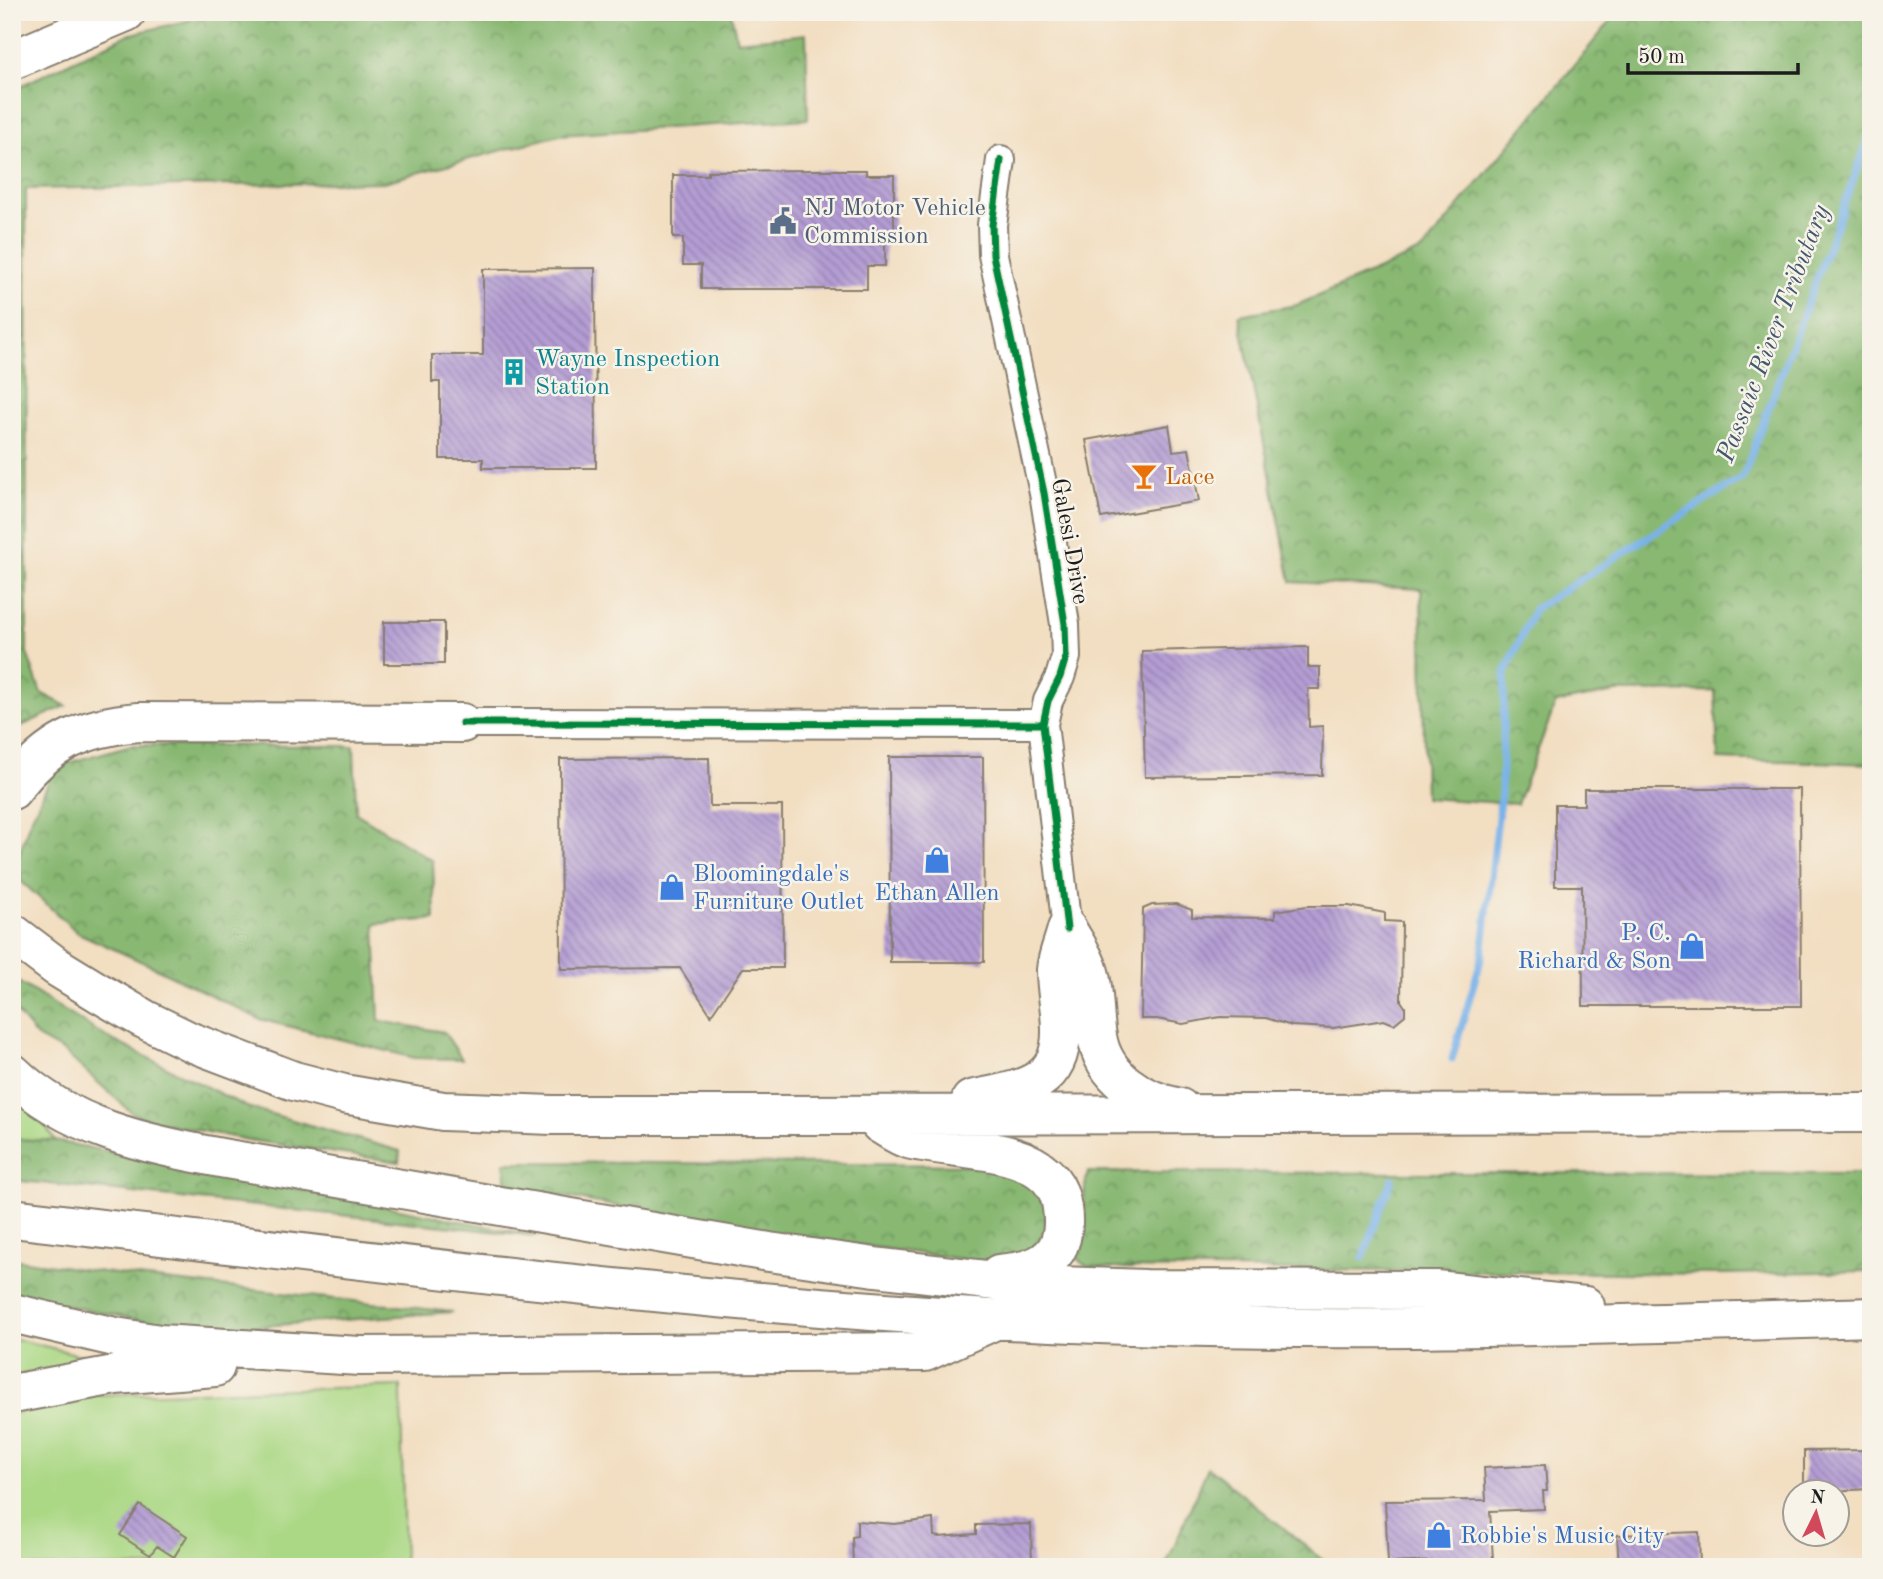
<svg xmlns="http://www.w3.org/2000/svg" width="1883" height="1579" font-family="'Old Standard TT',serif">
<defs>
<pattern id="forest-crowns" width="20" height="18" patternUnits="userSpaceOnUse" patternTransform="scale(1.75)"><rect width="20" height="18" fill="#88b872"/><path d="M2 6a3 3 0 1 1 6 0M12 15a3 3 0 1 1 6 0" fill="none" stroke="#6e955d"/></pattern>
<pattern id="building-back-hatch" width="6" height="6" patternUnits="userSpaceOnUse" patternTransform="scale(1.75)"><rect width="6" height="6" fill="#b49dd4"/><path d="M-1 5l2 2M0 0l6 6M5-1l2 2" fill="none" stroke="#927fab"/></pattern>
</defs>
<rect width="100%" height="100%" fill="#f7f3e8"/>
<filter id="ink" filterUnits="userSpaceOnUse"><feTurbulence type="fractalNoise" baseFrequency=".0143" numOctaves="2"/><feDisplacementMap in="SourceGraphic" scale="14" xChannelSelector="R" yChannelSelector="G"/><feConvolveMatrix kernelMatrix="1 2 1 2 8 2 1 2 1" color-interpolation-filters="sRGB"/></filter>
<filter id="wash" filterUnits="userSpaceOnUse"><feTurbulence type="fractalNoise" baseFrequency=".00686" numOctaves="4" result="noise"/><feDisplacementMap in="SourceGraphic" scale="28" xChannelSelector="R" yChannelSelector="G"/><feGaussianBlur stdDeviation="1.57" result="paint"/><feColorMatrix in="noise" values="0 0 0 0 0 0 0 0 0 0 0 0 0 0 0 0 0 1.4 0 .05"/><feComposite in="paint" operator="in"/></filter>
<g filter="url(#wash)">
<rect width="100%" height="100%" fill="#f2dec1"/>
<path fill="#abd885" stroke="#647a50" stroke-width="2" d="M12,1092L38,1114L55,1141L12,1139Z
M12,1338L96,1359L12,1377Z
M401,1386L404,1567H12V1414L93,1395Z"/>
<path fill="url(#forest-crowns)" stroke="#526a47" stroke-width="2" d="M225,12H731L737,41L806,34L808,119L559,135L384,182L26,189L27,653L41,693L66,706L21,726L12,738V90L127,35Z
M1618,12H1871V764L1718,759L1715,691L1616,692L1556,703L1517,804L1425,798L1421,589L1291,582L1239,315L1297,305L1423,250Z
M131,745L354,746L356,813L433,861L435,919L375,924L379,1021L444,1032L462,1059L415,1058L259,1019L158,969L78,933L13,874L29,823L56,766Z
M12,978L108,1038L247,1107L400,1151L399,1162L248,1140L157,1122L132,1113L64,1052L37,1037L16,1012L12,1001Z
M12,1139L55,1141L537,1236L12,1180Z
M504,1162L1004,1165L1046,1199V1230L1030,1253L991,1263L745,1230L507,1186Z
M1088,1172L1871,1174V1271L1725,1274L1103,1268C1095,1267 1083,1267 1078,1259C1072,1250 1080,1242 1082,1233C1085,1213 1082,1191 1088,1172Z
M12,1259L138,1277L453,1312L195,1331L12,1295Z
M1208,1467L1332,1567H1165Z"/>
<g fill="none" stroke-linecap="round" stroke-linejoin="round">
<path stroke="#79b2e9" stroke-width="7" d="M1452,1059L1482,956L1501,792L1505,673L1534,609L1743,477L1871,132
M1363,1258L1392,1179"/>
</g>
<g id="blocks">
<path fill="url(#building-back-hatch)" d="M825,170H866V175H894V239H885V266H867V289H701V265H683V238H673V175H708V171Z
M595,268L596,468H483V459H440V382H432V355H483V269Z
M1169,425L1173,451L1189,449L1199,501L1101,518L1086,440Z
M384,622H444V664H384Z
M1308,647V667H1320V689H1308L1309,727L1323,726L1322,775L1145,777L1142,651Z
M889,757H983L984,962H890Z
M709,758L710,806H782L783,968H743L711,1015L680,968L561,969L560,759Z
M1584,789H1800L1801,1006H1583L1582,886H1555V805H1584Z
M1176,904L1192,910V917L1275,918V911L1307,906H1349L1385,913V921L1402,922L1401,1001L1405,1007V1015L1394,1024L1384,1020L1333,1028L1292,1026L1266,1018L1220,1017L1183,1024L1157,1019H1141L1143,909L1152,905Z
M1871,1450V1489L1804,1492V1451Z
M1545,1465L1547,1491H1543L1544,1509L1490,1511L1493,1559L1388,1563L1385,1501L1486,1500L1484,1468Z
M140,1505L187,1536L174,1557L157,1546L150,1555L120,1535Z
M933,1519L934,1536L939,1537L976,1534V1525L1031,1524L1032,1567H853L852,1537L857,1536V1521L895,1524Z
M1699,1532L1700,1567H1619L1617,1535Z"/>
</g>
</g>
<g filter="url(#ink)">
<use href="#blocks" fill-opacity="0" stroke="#877d6e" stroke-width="2"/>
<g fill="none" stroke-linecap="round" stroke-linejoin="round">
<defs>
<path id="minor" d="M1001,160L992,225L993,255L1044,493L1065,624L1066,657L1060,677L1048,701L1043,724L1067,929
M462,723L1043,724"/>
<path id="highway" d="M12,60L126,12
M12,790C47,743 82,727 139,722L462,723
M1067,929C1074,942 1085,957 1089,972C1095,992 1093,1015 1097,1036C1103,1077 1142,1101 1180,1108
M12,933L57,967L101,994L144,1019L191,1042L294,1081L344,1094L443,1111L552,1115H747L1871,1113
M12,1073C69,1128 146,1144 221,1158L769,1252L875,1267L1030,1285L1146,1289L1436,1290L1585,1306
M971,1100C1016,1090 1062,1088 1061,1030C1061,1010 1056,990 1056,970C1057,957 1064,942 1067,929
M880,1124C889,1129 898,1136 908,1139C955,1152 1055,1142 1062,1208C1064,1222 1064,1237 1056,1250C1043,1269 1020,1272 999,1274
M12,1218C338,1257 663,1300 990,1319C1284,1336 1577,1326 1871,1317
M12,1313L115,1337L160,1344L360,1356L925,1352L991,1322
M12,1394L115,1375L215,1367"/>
</defs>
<use href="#minor" stroke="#877d6e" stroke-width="32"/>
<use href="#highway" stroke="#877d6e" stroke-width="42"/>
<use href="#minor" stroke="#fff" stroke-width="28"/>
<use href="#highway" stroke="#fff" stroke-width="38"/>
<defs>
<path id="cycleway" d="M1001,160L992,225L993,255L1044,493L1065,624L1066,657L1060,677L1048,701L1043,724L1067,929
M462,723L1043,724"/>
</defs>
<use href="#cycleway" stroke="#f7f3e8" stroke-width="11"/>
<use href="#cycleway" stroke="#00873e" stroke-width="7"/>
</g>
</g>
<defs>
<symbol id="civic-bare" viewBox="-9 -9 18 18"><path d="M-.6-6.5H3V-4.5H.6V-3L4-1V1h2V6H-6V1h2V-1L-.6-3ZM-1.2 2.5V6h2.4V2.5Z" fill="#5c6f8a" stroke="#f7f3e8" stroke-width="2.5" paint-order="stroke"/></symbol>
<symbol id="building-bare" viewBox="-9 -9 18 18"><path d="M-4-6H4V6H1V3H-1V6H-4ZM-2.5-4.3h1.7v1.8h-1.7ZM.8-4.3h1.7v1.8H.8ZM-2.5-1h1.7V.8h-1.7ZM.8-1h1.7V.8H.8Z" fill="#0f9aa8" stroke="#f7f3e8" stroke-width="2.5" paint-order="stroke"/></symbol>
<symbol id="bar-bare" viewBox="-9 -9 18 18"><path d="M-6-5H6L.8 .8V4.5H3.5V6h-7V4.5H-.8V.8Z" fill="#e8710a" stroke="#f7f3e8" stroke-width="2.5" paint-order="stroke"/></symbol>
<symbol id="shop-bare" viewBox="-9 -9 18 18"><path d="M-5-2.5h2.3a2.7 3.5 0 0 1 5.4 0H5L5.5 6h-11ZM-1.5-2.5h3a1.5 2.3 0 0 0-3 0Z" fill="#3f7fe0" stroke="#f7f3e8" stroke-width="2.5" paint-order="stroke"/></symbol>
</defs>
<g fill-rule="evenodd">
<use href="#civic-bare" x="764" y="202" width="38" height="38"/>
<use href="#building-bare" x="495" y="353" width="38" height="38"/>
<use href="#bar-bare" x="1125" y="457" width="38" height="38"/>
<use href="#shop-bare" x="918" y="841" width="38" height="38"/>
<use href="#shop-bare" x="653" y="868" width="38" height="38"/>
<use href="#shop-bare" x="1673" y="927" width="38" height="38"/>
<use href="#shop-bare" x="1420" y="1516" width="38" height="38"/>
</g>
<g text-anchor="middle" stroke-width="5" stroke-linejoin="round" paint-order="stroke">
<g font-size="24" fill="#4e5e75" stroke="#f7f3e8" text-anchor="start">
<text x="804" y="215">NJ Motor Vehicle<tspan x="804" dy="28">Commission</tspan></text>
</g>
<g font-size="24" fill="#0d838f" stroke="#f7f3e8" text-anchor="start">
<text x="535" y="366">Wayne Inspection<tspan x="535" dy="28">Station</tspan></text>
</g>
<g font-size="24" fill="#c56008" stroke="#f7f3e8" text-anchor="start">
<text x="1165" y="484">Lace</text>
</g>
<g font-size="24" fill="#1c1c1c" stroke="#f7f3e8">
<text transform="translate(1071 541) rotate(80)" y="8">Galesi Drive</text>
</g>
<g font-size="24" fill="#366cbe" stroke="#f7f3e8" text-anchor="start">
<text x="693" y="881">Bloomingdale's<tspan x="693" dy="28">Furniture Outlet</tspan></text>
<text x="937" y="900" text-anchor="middle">Ethan Allen</text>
<text x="1671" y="940" text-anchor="end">P. C.<tspan x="1671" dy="28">Richard &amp; Son</tspan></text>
<text x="1460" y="1543">Robbie's Music City</text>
</g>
<g font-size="26" font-style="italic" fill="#41586e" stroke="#f7f3e8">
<text transform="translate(1772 333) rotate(-69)" y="9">Passaic River Tributary</text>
</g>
</g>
<rect width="1883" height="1579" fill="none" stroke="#f7f3e8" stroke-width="42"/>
<g transform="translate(1816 1513) rotate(5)"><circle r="33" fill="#f7f3e8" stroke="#9f9d96" stroke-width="2"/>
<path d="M0-5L12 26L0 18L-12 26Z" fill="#d1495b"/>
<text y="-10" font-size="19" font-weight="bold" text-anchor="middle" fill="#1c1c1c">N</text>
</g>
<path d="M1628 63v10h170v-10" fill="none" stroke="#1c1c1c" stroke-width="3.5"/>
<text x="1638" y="63" font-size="21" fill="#1c1c1c" stroke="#f7f3e8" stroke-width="5" paint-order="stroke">50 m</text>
</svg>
